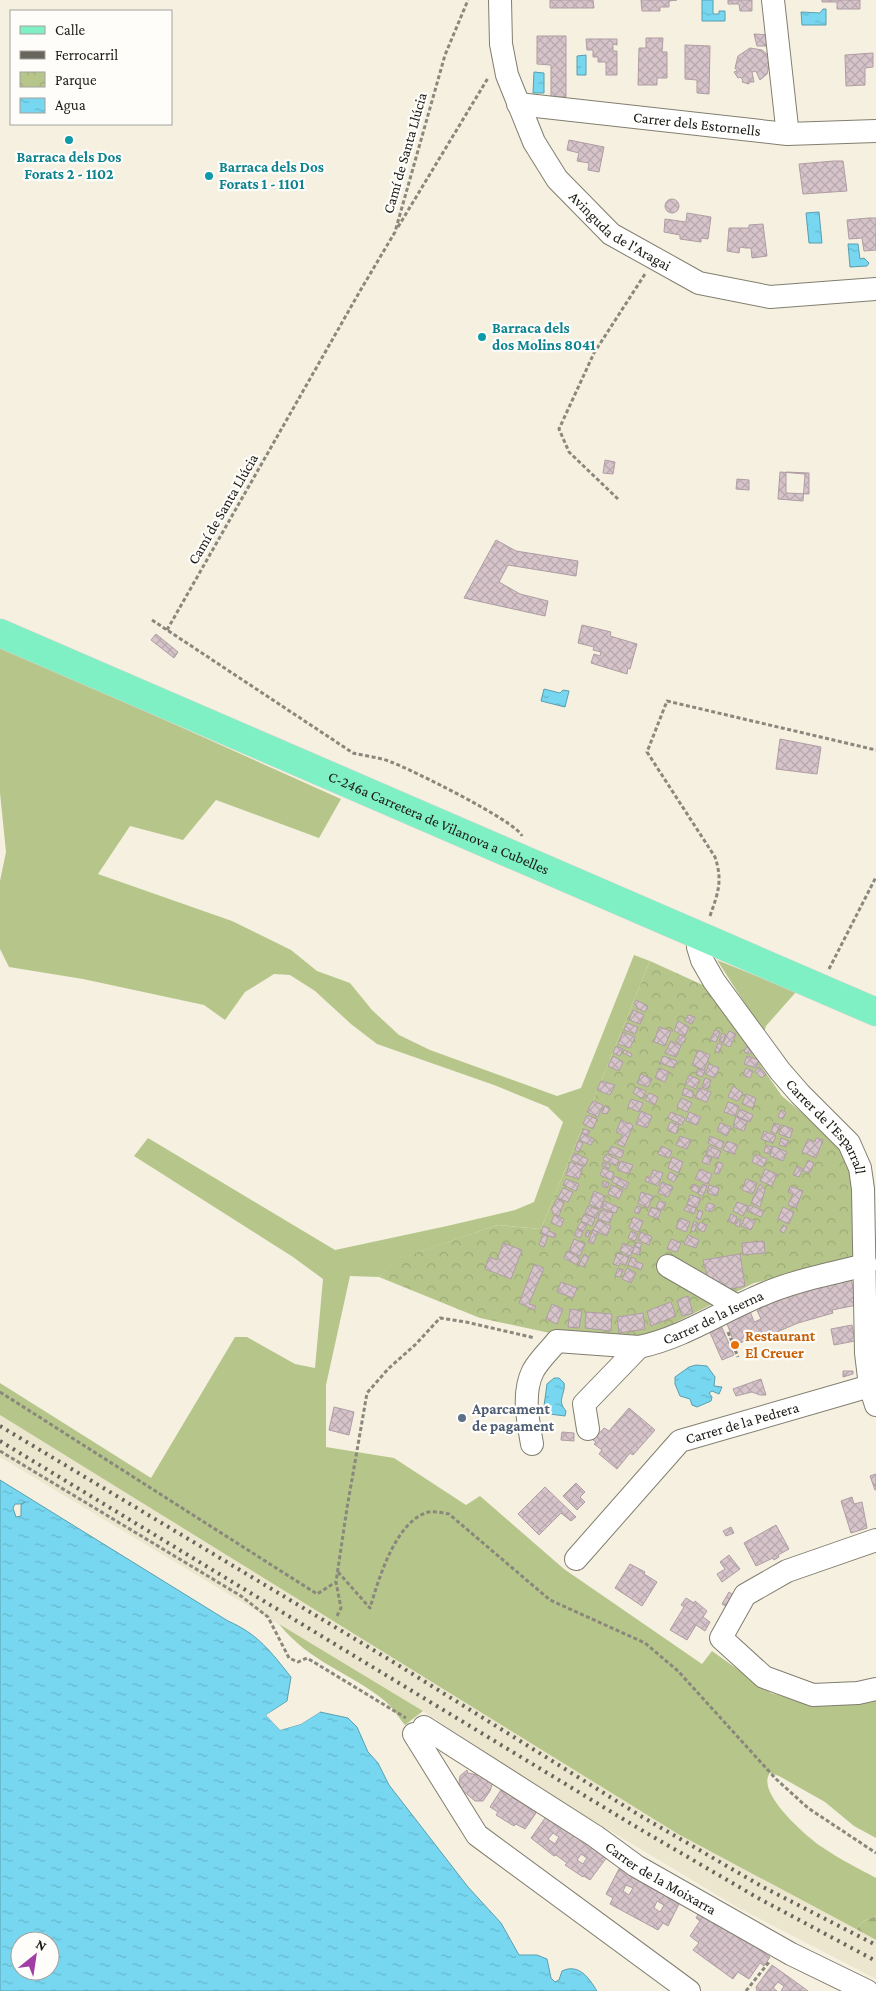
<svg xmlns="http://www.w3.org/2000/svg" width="876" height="1991" font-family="'Crimson Pro',serif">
<defs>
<pattern id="forest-firs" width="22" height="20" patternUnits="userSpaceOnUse" patternTransform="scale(1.25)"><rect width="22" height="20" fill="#b6c68b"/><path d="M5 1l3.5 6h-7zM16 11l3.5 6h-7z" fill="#9caa77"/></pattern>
<pattern id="park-crowns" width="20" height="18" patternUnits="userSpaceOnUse" patternTransform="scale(1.25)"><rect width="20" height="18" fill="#b6c68b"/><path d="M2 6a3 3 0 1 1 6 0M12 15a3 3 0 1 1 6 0" fill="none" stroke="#9caa77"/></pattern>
<pattern id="water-ripples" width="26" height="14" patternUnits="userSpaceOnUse" patternTransform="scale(1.25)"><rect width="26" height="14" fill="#77d7f0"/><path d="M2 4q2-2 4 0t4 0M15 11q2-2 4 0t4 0" fill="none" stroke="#66b8cd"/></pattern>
<pattern id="building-cross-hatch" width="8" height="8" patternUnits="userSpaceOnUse" patternTransform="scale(1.25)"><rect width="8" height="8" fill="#d6c4ca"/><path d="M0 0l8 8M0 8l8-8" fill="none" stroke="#b7a8ad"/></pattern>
</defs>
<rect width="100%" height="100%" fill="#f5f0e0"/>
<path fill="#ece6ce" d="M0,1415L678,1834L876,1940V1979L737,1907L574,1809L423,1711L0,1457Z"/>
<path fill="#b6c68b" d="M0,646L341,799L319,838L216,800L183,840L130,826L98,874L232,921L291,950L317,971L350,983L372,1010L399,1035L430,1050L557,1096L581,1088L634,955L650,961L541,1229L498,1225L401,1258L379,1277L350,1276L326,1385V1447L394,1458L466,1505L480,1496L564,1569L702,1664L712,1651L771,1693L801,1701L876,1698V1838L854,1826L825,1802L779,1776L770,1773C755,1792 807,1837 822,1847C839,1859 858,1868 876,1878V1916L864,1921L856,1929L678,1834L0,1415V1383L151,1478L235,1337H247L295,1364L315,1368L323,1279L293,1257L134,1156L148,1138L335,1250L447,1226L515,1210L534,1202L563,1122L548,1107L494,1085L377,1044L351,1024L315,991L290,975L274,974L245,992L225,1020L204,1005L83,979L9,967L0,949V881L6,852L0,793Z
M717,960L796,992L766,1026L764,1033Z
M279,1624L423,1711L405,1725C399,1718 393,1708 385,1701C350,1672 310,1663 279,1624Z"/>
<path fill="url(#forest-firs)" d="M876,1916V1940L856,1929L864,1921Z"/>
<path fill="url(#park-crowns)" d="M650,961L705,986L782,1096L843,1147L850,1162L855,1261L754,1283L641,1340L564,1336L480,1318L379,1277L400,1258L498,1225L541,1229Z"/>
<path fill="url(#water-ripples)" stroke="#5b9eae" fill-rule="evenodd" d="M702,0H713V14H719V11H725V21H702Z
M823,9H826V25H802L801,12L820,13Z
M586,55V75H577V56Z
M534,72L544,73V93H533Z
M819,212L822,243H809L806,213Z
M848,244H858L860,259L864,258L869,263L867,266L850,267Z
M544,689L560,693L563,690L569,691L565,707L541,701Z
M696,1365L707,1366L715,1377L714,1386L722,1387L719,1394L712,1391L709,1393L712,1397L711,1401L697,1407L692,1405L690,1399L680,1396L675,1384V1377L689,1367Z
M554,1378H559L564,1383C566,1394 556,1400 566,1411L565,1416L542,1413L540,1410L544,1406L547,1384Z
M0,1480L228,1621C258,1634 271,1652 291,1677L287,1701L266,1715L280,1730L301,1724L320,1712L348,1718L357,1727L368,1752L378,1763L389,1785L468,1887L501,1923L519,1955H537L547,1959L551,1978L555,1982L559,1980L562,1971C579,1963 589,1978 597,1991H0ZM25,1502L21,1505V1516L16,1517L13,1508L15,1504H21ZM20,1941H50V1971H20Z"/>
<path fill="#f5f0e0" d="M290,1700L289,1703L270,1715L281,1727L300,1721L319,1710L320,1712L301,1724L280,1730L266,1715Z"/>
<path fill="url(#building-cross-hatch)" stroke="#af9da3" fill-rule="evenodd" d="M550,0H593L594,8H550Z
M641,0H677L669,1V7H660V11H642Z
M728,0H752V11H740L739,4H728Z
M822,0H860V9H837V2H822Z
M754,34L772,35L774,46H757Z
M537,36H566V97H551V65L537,64Z
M646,38H663L662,52H667V78H657V85H638L639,48H646Z
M586,39H617V45L613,44V51H617V75H606V62H598V57H593V50H587Z
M685,45L710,46L709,94L697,93V80L685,79Z
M750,48L762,50L768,55L770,62L767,74L760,80L756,71L752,72L754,82H749V84L742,82L743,80L740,77L738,78L734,72L737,71L735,68L738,56Z
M873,53V67L865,68V85L846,86L845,55Z
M569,140L604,147L599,172L588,170L589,163L577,161L579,153L567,150Z
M834,161H843L847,191L803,194L799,164Z
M665 206a7 7 0 1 1 14 0a7 7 0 1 1-14 0Z
M687,213L711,217L708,239L701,238V242L680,239V235L664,232L665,219L686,222Z
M869,218H876V250L864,251L862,238L849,239L847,220Z
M763,224L767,256L752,258L751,248H746L740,247L739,253L727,251L729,228H749V225Z
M605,460L615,462L613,474L603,473Z
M780,472L805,474L803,501L778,499Z
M786,472L809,473V494L786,493Z
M737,479L749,480V490L736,489Z
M496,540L516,551L578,561L576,576L508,565L499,582L520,594L548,601L545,616L464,598Z
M582,625L611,632L610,636L637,644L630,669L628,668L627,674L591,663L594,654L600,656L601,652L593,650L594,647L578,643Z
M156,634L178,652L174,658L151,640Z
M780,739L821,747L817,774L776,769Z
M636,1000L648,1006L645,1012L636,1008L637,1006L634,1004Z
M633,1010L644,1015L640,1024L629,1020Z
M688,1015L695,1017L692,1024L685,1021Z
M678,1021L689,1027L685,1036L674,1031Z
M627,1023L638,1027L635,1034L624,1030Z
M659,1027L671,1031L665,1046L654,1042Z
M715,1030L720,1032L716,1042L710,1040Z
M729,1031L736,1034L730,1047L723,1044Z
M623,1032L635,1037L630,1048L618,1044Z
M722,1033L726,1035L722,1043L719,1041Z
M680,1035L686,1038L682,1045L676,1041Z
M671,1041L681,1046L676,1057L665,1053Z
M718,1043L722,1045L719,1053L715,1051Z
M616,1046L623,1049L620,1056L613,1053Z
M747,1046L753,1049L750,1054L744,1052Z
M624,1050L632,1054L631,1057L623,1053Z
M698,1050L710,1055L704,1070L692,1065Z
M613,1056L623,1062L619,1071L608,1066Z
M663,1056L677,1061L674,1068L660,1063Z
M747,1056L759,1060L756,1068L744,1064Z
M709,1064L719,1068L715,1078L705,1074Z
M759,1067L766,1074L762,1078L755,1072Z
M659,1068L669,1072L665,1082L655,1078Z
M698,1068L705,1071L702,1077L696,1074Z
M746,1068L753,1071L750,1078L743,1075Z
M641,1074L652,1079L648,1087L637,1083Z
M689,1075L700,1080L696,1089L685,1084Z
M705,1078L711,1080L708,1089L702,1087Z
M601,1081L615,1085L610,1095L597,1090Z
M733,1086L743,1093L738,1101L728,1097Z
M636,1087L646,1091L643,1099L633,1093Z
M684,1088L693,1091V1098L682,1095Z
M699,1088L711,1092L707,1102L695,1098Z
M649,1093L658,1097L655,1105L645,1100Z
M746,1094L756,1098L753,1108L742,1104Z
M681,1098L692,1103L687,1112L677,1107Z
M631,1099L643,1103L639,1112L628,1107Z
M593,1101L603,1105L598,1117L587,1112Z
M728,1102L739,1106L735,1116L724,1112Z
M605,1106L610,1108L607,1114L602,1113Z
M740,1109L753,1115L750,1122L737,1116Z
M781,1110L786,1112L783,1119L778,1117Z
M641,1111L652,1116L647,1128L636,1124Z
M671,1112L685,1118L682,1125L668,1118Z
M689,1112L701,1117L697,1125L686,1121Z
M587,1115L597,1119L593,1129L583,1124Z
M736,1116L747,1122L744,1131L733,1127Z
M621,1120L629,1124V1122L633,1126L624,1147L617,1144L623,1135L616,1132Z
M670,1122L679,1125L676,1134L667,1130Z
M720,1123L731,1127L727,1136L717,1131Z
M774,1123L780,1125L776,1134L771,1132Z
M782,1125L793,1129L790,1138L779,1134Z
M584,1129L590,1131L588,1135L582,1133Z
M764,1131L776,1136L773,1143L761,1139Z
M582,1133L594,1139L591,1145L579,1140Z
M680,1136L691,1140L687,1149L676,1145Z
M710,1136L724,1142L721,1149L708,1143Z
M781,1138L789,1141L786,1147L779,1145Z
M816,1138L823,1140L816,1158L802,1152L808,1139L815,1142Z
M578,1141L583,1143L579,1152L575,1150Z
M727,1141L738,1145L734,1154L723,1150Z
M766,1145L772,1147L769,1154L764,1152Z
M611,1146L624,1151L621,1158L608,1153Z
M661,1146L672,1151L669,1158L658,1154Z
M709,1146L721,1151L718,1159L706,1154Z
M773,1146L787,1152L783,1161L770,1156Z
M574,1153L588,1159L585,1166L571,1160Z
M606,1154L619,1160L617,1166L603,1160Z
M755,1154L767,1159L763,1167L752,1162Z
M705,1155L712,1158L709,1165L702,1162Z
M672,1157L683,1162L679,1173L668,1168Z
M808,1160L814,1163L810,1173L803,1171Z
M621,1161L633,1165L629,1174L617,1170Z
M570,1162L583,1166L579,1179L566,1175Z
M603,1162L610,1165L609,1169L602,1166Z
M718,1162L723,1164L719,1174L714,1173Z
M797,1166L803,1169L799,1177L793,1175Z
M603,1168L614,1173L611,1180L600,1175Z
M700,1169L712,1174L708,1184L695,1179Z
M765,1169L777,1174L772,1186L760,1181Z
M653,1170L663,1173L658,1186L645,1181L647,1176L650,1178Z
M670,1172L677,1176L674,1182L667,1178Z
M615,1176L629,1183L626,1189L612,1182Z
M566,1179L579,1184L576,1191L563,1185Z
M746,1179L757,1183L753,1194L742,1190Z
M603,1181L609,1183L607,1188L602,1186Z
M662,1182L673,1187L668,1197L658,1193Z
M693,1184L700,1187L697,1193L691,1190Z
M703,1184L707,1186L703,1196L698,1194Z
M760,1184L765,1190L760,1207L751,1203Z
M611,1185L623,1190L619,1199L608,1194Z
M709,1185L719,1188L717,1196L707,1193Z
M790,1186L803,1191L796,1208L788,1205L793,1194L788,1192Z
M563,1188L573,1192L568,1202L558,1198Z
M594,1191L605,1196L600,1209L589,1204Z
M641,1192L653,1196L648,1208L638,1203Z
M690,1195L701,1198L697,1208L687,1204Z
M557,1199L564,1202L559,1216L552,1213L553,1211L551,1210Z
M604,1201L618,1207L616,1213L602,1208Z
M659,1201L666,1203L663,1210L656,1208Z
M737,1202L748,1206L743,1216L733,1211Z
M708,1203L715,1205L712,1212L705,1210Z
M687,1205L696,1208L694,1214L684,1210Z
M750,1205L764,1211L761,1217L747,1211Z
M588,1206L599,1210L596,1218L585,1213Z
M637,1206L641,1207L639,1214L634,1212Z
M651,1207L661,1211L658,1219L648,1215Z
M783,1207L794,1212L789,1224L778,1219Z
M601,1210L613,1213L610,1223L598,1219Z
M699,1210L703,1212L700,1220L696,1218Z
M584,1214L595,1218L592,1226L581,1221Z
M731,1214L737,1217L734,1224L728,1221Z
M554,1215L564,1219L561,1227L551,1223Z
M633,1217L643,1221L639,1232L629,1228Z
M745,1217L755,1221L751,1230L741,1226Z
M680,1218L690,1222L686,1232L676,1228Z
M738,1219L741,1220L739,1227L735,1225Z
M598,1220L611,1226L607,1236L593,1230Z
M694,1221L698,1223L694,1232L691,1230Z
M581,1222L587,1225L583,1231L577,1228Z
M700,1222L707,1225L704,1232L697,1229Z
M783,1225L787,1227L784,1233L780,1231Z
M543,1226L550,1229L549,1231L556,1234L555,1238L541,1233Z
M577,1229L583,1232L580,1238L574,1235Z
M587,1230L590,1231L588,1237L585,1236Z
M593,1230L598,1232L593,1244L588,1242Z
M631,1231L638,1234L635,1241L628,1238Z
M641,1232L652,1237L649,1245L638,1240Z
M543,1234L548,1236L544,1247L539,1245Z
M688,1235L699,1240L696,1248L684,1244Z
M574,1239L585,1244L580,1256L569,1251Z
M671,1239L681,1243L677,1252L667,1249Z
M764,1241L765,1253L743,1255L742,1243Z
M636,1242L642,1244L640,1248L634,1246Z
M503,1243L522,1250L511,1279L485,1269L489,1257L497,1260Z
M623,1243L634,1248L630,1256L620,1251Z
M635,1246L641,1249L639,1255L632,1253Z
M567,1251L580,1258L577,1265L564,1258Z
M617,1253L629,1257L625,1266L620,1263L619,1266L613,1264Z
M584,1254L589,1257L584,1267L579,1265Z
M740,1254L745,1286L725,1290L724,1284L718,1287L708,1278L703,1260Z
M631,1257L636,1259L635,1261L643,1264L641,1270L628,1265Z
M534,1264L544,1268L529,1304L536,1306L534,1310L519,1303Z
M618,1268L623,1270L620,1277L615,1276Z
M627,1268L636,1273L631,1283L622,1279Z
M851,1279L857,1305L832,1310L833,1313L798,1323L760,1339L759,1335L735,1345L726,1321L750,1311L754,1322L761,1319L756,1308L792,1293Z
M561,1282L577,1288L573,1298L557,1292Z
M688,1296L693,1313L682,1316L677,1300Z
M671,1302L676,1316L651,1326L647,1311Z
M552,1304L563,1309L557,1324L546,1319Z
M570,1309L582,1311L579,1328L568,1327Z
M586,1312L612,1314L611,1331L585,1328Z
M643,1313L645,1329L619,1333L617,1317Z
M720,1323L734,1355L722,1360L708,1328Z
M852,1325L855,1341L834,1345L831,1329Z
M843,1371H853V1374L843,1377Z
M761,1379L766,1395H760L752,1392L736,1396L733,1389Z
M334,1407L354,1412L349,1435L329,1430Z
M629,1408L655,1430L633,1455L630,1453L617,1469L599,1454L602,1450L594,1444L596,1442L593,1440L604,1428L609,1431Z
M562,1432L574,1433V1441L561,1440Z
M876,1474V1490H875L870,1476Z
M576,1483L585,1492L580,1497L585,1502L577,1510L563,1496Z
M545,1487L576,1517L571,1521L561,1513L539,1535L518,1514Z
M852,1497L854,1504L862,1502L867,1528L851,1533L841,1501Z
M776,1525L789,1549L778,1555L779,1557L774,1560L773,1558L756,1566L744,1543Z
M731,1527L734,1533L726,1536L723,1531Z
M729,1555L740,1569L722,1582L717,1574L725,1569L720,1562Z
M630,1564L645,1572L644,1574L657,1582L642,1606L615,1588Z
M729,1592L736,1597L729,1608L722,1604Z
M686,1598L694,1603L695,1601L707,1611L703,1617L710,1622L705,1631L696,1625L687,1640L670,1630L684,1607L681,1605Z
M467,1770L468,1773L478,1775L479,1774L491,1779L492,1785L490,1791L483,1801H475L461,1789L459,1783L460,1776Z
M501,1790L504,1792L506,1790L515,1796L513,1798L523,1804L524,1802L536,1813L525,1829L516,1824L514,1826L496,1815L498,1812L490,1807Z
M548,1814L607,1857L590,1880L584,1876L583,1877L565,1865L567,1863L556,1855L554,1856L531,1838ZM553,1833L559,1837L555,1844L548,1839ZM581,1854L587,1858L583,1864L577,1860Z
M620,1867L681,1900L668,1926L663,1923L658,1930L610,1904L613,1898L606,1894ZM626,1885L633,1888L629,1895L623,1891ZM657,1901L664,1905L660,1912L654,1908Z
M702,1909L770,1957L764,1966L760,1963L749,1979L738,1972L733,1979L693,1950L699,1943L690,1936L700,1921L696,1918Z
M772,1965L804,1988L808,1991H781L784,1986L778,1982L773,1988L777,1991H757L756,1987Z"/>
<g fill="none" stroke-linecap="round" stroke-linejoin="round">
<defs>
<g id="minor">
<path id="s1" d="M500,0L501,44L507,75L534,142L557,179L611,234L699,283L770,297L876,289"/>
<path d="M773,0L787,127"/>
<path id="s2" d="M518,104L787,134L876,131"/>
<path id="s3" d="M701,936L698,947L702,960L714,981L780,1071L800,1094L849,1143L860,1168L863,1189L866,1353L870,1386L876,1405"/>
<path d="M668,1266L737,1306"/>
<path d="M588,1429L584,1404L639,1347"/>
<path id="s4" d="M532,1444C528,1421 522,1393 533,1371C539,1360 549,1351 557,1341L639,1347C682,1338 719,1313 759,1296C792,1281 830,1274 866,1265"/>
<path d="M876,1540L787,1571L745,1595L721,1638L764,1677L813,1695L858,1693L876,1689"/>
<path id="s5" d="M576,1559L680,1441L870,1386"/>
<path id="s6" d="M424,1727L595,1836L636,1866L791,1954L867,1991"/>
<path d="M414,1734L477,1835L689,1991"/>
</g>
<g id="major">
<path id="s7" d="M0,633L876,1012"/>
</g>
</defs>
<use href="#minor" stroke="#827e6f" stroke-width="24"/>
<use href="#major" stroke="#d6d6d5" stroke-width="29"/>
<path stroke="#8a877c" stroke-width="3" stroke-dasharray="4 2.5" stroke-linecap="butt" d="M398,227L488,78
M618,499L569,452L559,429L594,353L645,274
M152,620L353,753C365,756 379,757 391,762C410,769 516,821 522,836
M167,630L360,291L395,232L445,55L468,0
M710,916C718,893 723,881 715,857L647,752L667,701L876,750
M829,969L876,877
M728,1332L738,1357
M0,1392L317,1594L336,1582
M0,1451L241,1596L268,1617L289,1658L298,1662L307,1658L406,1718
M338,1572L370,1608C379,1578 396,1520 429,1512C435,1511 443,1513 449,1514L550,1600L645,1643L678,1671L776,1779L808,1808L876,1853
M337,1616L341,1608L336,1582L347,1508L367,1393L388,1369L416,1344L440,1318L466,1322L535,1338
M746,1991L769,1962"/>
<use href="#minor" stroke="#fff" stroke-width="22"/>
<use href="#major" stroke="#7ff0c3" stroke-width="28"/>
<path stroke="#68665c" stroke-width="4" stroke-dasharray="2.5 5" stroke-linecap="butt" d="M0,1426L390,1660L639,1815L763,1887L876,1945
M0,1441L633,1825L758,1898L876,1961"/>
</g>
<g fill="#0f9aa8" stroke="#fefdfa" stroke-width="2">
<circle cx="69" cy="140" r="5"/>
<circle cx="209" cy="176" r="5"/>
<circle cx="482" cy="337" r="5"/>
</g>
<circle fill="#e8710a" stroke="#fefdfa" stroke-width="2" cx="735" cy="1345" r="5"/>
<circle fill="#5c6f8a" stroke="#fefdfa" stroke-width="2" cx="462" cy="1418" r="5"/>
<g text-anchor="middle" stroke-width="4.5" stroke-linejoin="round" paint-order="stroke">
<g font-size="15" fill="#1b1a14" stroke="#fefdfa">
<text dy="5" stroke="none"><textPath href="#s2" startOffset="180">Carrer dels Estornells</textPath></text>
<text transform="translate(405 153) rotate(-74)" y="5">Camí de Santa Llúcia</text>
<text dy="5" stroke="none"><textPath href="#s1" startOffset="274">Avinguda de l'Aragai</textPath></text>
<text transform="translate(223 509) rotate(-60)" y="5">Camí de Santa Llúcia</text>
<text dy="5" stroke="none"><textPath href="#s7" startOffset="478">C-246a Carretera de Vilanova a Cubelles</textPath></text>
<text dy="5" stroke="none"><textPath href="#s3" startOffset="234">Carrer de l'Esparrall</textPath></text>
<text dy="5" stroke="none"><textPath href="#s4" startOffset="275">Carrer de la Iserna</textPath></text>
<text dy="5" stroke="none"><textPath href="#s5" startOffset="222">Carrer de la Pedrera</textPath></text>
<text dy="5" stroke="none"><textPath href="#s6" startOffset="281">Carrer de la Moixarra</textPath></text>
</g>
<g font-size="15" font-weight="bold" fill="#0d838f" stroke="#fefdfa" text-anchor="start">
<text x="69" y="162" text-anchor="middle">Barraca dels Dos<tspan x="69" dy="17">Forats 2 - 1102</tspan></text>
<text x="219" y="172">Barraca dels Dos<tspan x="219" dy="17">Forats 1 - 1101</tspan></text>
<text x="492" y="333">Barraca dels<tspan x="492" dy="17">dos Molins 8041</tspan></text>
</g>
<g font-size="15" font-weight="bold" fill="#c56008" stroke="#fefdfa" text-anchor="start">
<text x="745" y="1341">Restaurant<tspan x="745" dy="17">El Creuer</tspan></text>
</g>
<g font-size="15" font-weight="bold" fill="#4e5e75" stroke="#fefdfa" text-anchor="start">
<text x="472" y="1414">Aparcament<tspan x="472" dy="17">de pagament</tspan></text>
</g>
</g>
<rect x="10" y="10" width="162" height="115" fill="#fefdfa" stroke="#a3a29e"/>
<rect x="20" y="26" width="25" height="8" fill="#7ff0c3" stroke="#a3a29e"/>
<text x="55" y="35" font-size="15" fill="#1b1a14">Calle</text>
<rect x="20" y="51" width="25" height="8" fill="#68665c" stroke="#a3a29e"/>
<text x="55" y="60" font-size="15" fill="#1b1a14">Ferrocarril</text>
<rect x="20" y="72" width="25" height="15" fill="url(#park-crowns)" stroke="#a3a29e"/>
<text x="55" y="85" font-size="15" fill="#1b1a14">Parque</text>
<rect x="20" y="98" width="25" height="15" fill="url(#water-ripples)" stroke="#a3a29e"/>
<text x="55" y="110" font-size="15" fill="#1b1a14">Agua</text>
<g transform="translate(35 1956) rotate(30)"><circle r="24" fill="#fefdfa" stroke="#a3a29e"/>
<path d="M0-4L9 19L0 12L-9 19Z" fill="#a03ea5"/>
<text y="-8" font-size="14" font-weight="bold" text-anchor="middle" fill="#1b1a14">N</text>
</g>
</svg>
